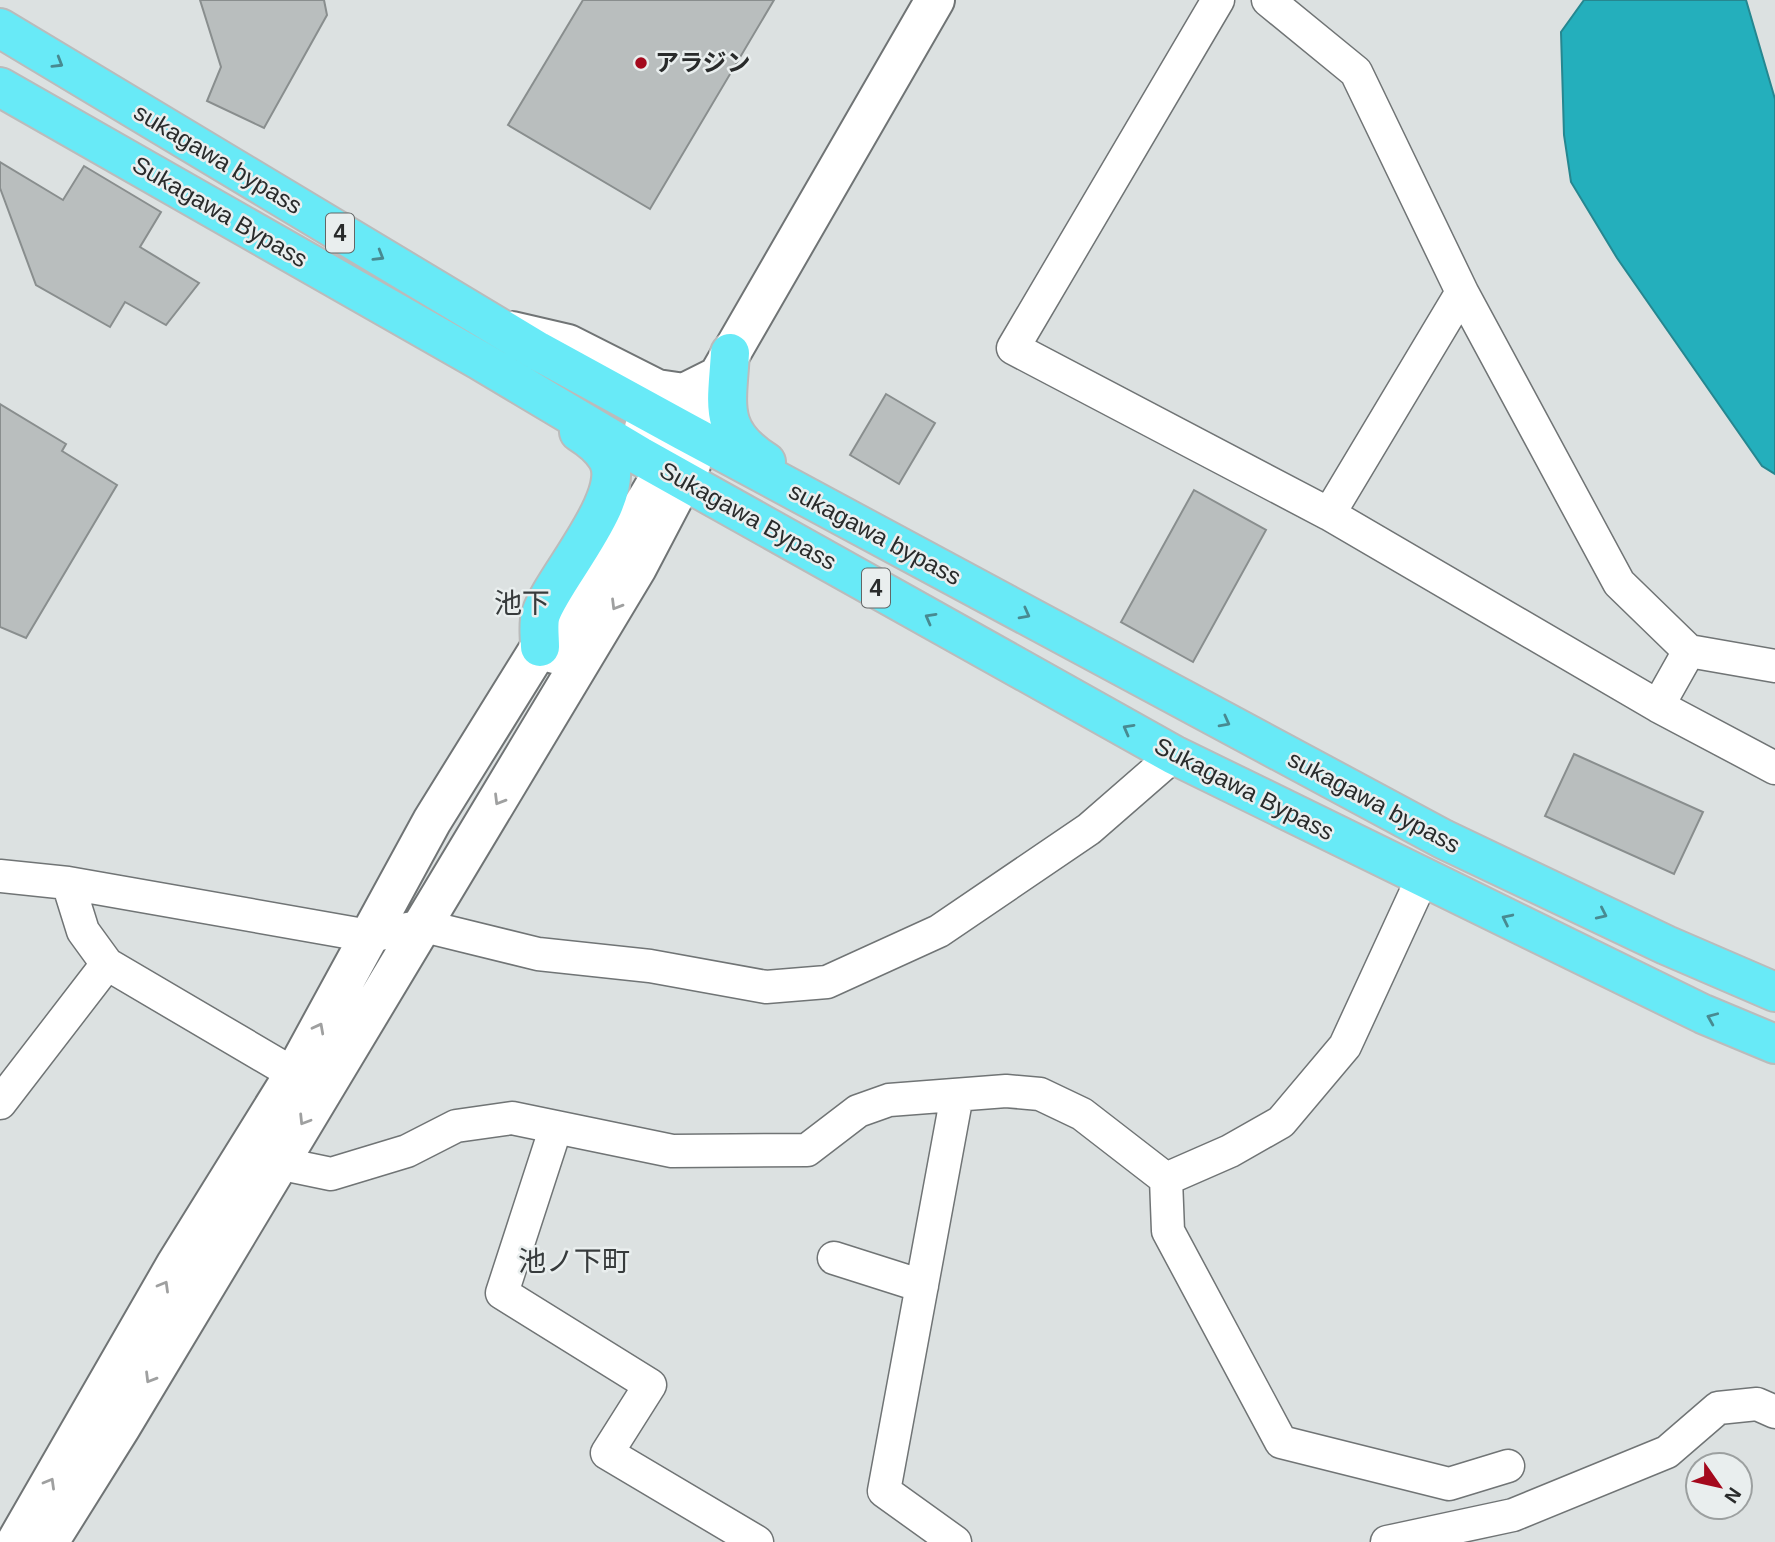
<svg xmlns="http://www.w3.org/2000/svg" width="1775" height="1542" font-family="Arial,'Noto Sans JP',sans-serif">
<rect width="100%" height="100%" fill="#dce1e1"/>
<path fill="#24afbc" stroke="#268790" stroke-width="2" d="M1584,0H1746L1775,99V474L1762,466L1617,258L1571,182L1564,135L1561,32Z"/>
<path fill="#b9bebe" stroke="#898e8e" stroke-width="2" d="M200,0H324L327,15L264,128L207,101L221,67Z
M583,0H774L650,209L508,125Z
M0,162L63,200L84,166L161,212L140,247L199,283L166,325L125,302L110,327L36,285L0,188Z
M886,394L935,423L899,484L850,455Z
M0,404L66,444L62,451L117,485L26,638L0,627Z
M1194,490L1266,530L1193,662L1121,622Z
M1574,754L1703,812L1674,874L1545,816Z"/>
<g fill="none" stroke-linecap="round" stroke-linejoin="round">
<defs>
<path id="minor" d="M1218,0L1013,348L1329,514L1658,706L1775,768
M1268,0L1356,72L1462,292L1619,583L1689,651L1775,666
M1329,514L1462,292
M1658,706L1689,651
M0,876L68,883L369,936L424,926L538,954L650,966L766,987L827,982L939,931L1089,829L1174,755
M68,883L83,931L107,964L294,1074
M0,1103L107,964
M556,1127L502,1293L650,1385L607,1453L757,1542
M278,1163L331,1174L407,1151L456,1126L512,1118L672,1151L807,1150L858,1111L889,1100L1006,1091L1040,1094L1082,1114L1166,1179L1168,1231L1281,1442L1449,1484L1508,1466
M1166,1179L1230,1151L1281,1122L1345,1046L1422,879
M834,1258L922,1286
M955,1542L884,1491L957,1095
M1387,1542L1513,1515L1667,1452L1718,1408L1757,1404L1775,1412"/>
<path id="tertiary" d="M512,331L568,344L657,389L684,393L716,377
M554,654L651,492L935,0
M16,1542L176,1264L294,1074L432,821L540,647L556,616
M49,1542L121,1427L637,568L691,465L684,448L644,428"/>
<path id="trunk" d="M0,28L538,351L684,431L1443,839L1666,945L1775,992
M0,87L479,360L640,456L1174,755L1703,1014L1775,1044
M730,353C727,405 717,431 766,462
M540,647C540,637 538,623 541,614C553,578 630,494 607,458C600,446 590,439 579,432"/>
</defs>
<use href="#minor" stroke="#707475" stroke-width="35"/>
<use href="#tertiary" stroke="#707475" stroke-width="42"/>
<use href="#trunk" stroke="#bbb" stroke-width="42"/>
<use href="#minor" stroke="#fff" stroke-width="32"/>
<use href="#tertiary" stroke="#fff" stroke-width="38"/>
<use href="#trunk" stroke="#68eaf7" stroke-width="38"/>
</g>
<defs><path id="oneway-chevron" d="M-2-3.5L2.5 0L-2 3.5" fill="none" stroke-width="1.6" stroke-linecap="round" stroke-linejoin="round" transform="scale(1.75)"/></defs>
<g stroke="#488a91">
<use href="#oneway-chevron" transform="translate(58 63) rotate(31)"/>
<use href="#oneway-chevron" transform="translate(379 256) rotate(31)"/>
<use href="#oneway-chevron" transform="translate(1025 614) rotate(28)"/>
<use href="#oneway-chevron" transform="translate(930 618) rotate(-151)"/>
<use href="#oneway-chevron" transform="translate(1225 722) rotate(28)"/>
<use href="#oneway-chevron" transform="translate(1128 729) rotate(-151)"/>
<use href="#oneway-chevron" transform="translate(1602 914) rotate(25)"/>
<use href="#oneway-chevron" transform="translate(1507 919) rotate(-154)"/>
<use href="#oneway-chevron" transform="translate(1712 1018) rotate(-157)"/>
</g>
<g stroke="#9fa0a0">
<use href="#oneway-chevron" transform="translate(616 605) rotate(121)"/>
<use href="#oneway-chevron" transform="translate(499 800) rotate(121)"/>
<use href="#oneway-chevron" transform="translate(319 1028) rotate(-62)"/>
<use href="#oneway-chevron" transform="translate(304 1120) rotate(122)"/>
<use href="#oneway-chevron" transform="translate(164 1286) rotate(-60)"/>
<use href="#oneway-chevron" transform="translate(150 1378) rotate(121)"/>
<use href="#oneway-chevron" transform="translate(50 1483) rotate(-60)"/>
</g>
<circle fill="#a4091d" stroke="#e9eeee" stroke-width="2.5" cx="641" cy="63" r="7"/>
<g text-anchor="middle" stroke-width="5" stroke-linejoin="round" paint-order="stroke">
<g fill="#e9eeee" stroke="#636666" stroke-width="2">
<rect x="326" y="213.5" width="28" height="39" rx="5"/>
<rect x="862" y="568.5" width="28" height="39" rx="5"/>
</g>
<g font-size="23" font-weight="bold" fill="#292b2b">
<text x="340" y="241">4</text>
<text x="876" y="596">4</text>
</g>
<g font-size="24" font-weight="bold" fill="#292b2b" stroke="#e9eeee" text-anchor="start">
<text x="655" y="71">アラジン</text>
</g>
<g font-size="24" fill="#292b2b" stroke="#e9eeee">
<text transform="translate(218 159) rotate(31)" y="8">sukagawa bypass</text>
<text transform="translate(220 212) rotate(30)" y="8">Sukagawa Bypass</text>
<text transform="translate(748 516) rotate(29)" y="8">Sukagawa Bypass</text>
<text transform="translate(875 534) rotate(28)" y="8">sukagawa bypass</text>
<text transform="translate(1244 789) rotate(27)" y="8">Sukagawa Bypass</text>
<text transform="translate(1374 802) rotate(28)" y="8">sukagawa bypass</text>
</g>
<g font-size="28" fill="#373b3c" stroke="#e9eeee">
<text x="522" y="613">池下</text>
<text x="574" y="1271">池ノ下町</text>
</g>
</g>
<g transform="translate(1719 1486) rotate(124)"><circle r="33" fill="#e9eeee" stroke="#9ca0a0" stroke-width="2"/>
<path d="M0-5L12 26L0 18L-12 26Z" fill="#a4091d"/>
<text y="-10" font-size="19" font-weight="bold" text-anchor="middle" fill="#292b2b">N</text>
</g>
</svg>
